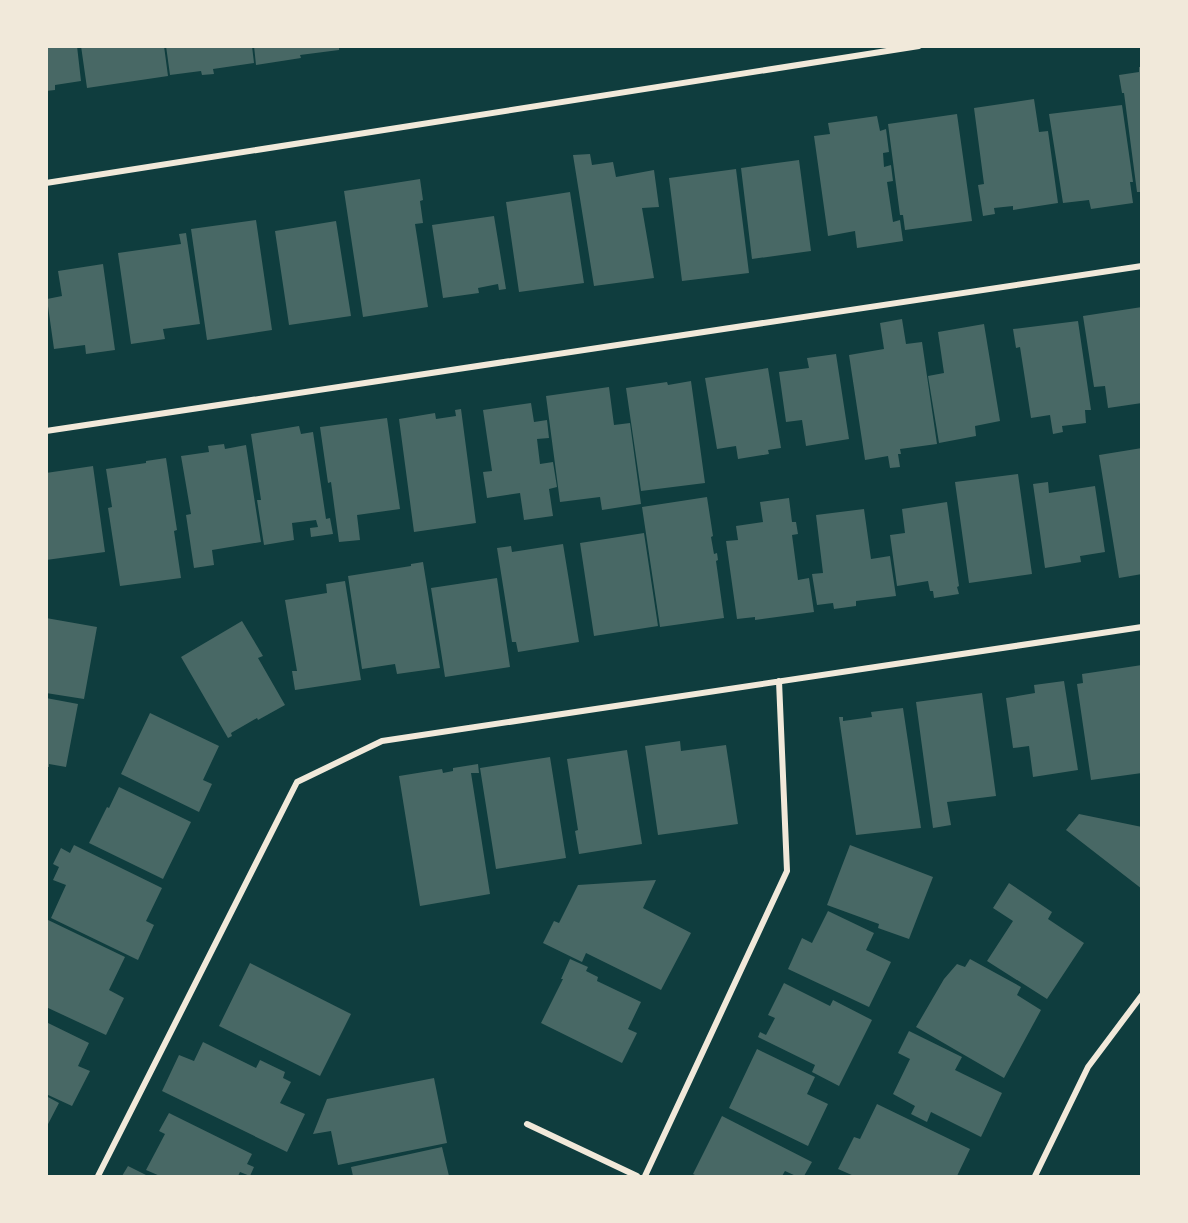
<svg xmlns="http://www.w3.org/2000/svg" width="1188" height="1223" font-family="Helvetica,sans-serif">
<rect width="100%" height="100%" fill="#0f3d3e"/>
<path fill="#486865" d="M46,46H77L81,81L55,85V90L46,91Z
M81,46H164L168,76L87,88Z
M166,46H252L254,63L213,69L214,74L202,75L201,71L170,75Z
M254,46H339V50L300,55L301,58L256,65Z
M1139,67H1142V192H1137L1124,93H1122L1119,75L1139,72Z
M1034,99L1039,132L1048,131L1058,203L1013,210V206L994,208L995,214L983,216L978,185L984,184L974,108Z
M1122,105L1133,182H1130L1133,203L1091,209L1089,200L1063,203L1049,114Z
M957,114L972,221L905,230L903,215H900L888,124Z
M877,116L880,131L886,129L889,152L883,153L884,167L891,165L893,181L887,182L893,222L900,220L903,241L857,248L855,231L828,236L814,136L830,134L828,123Z
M590,154L592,165L613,162L616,177L654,170L659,207L642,208L654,278L594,286L573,155Z
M799,160L811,251L752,259L741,168Z
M736,169L749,273L682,281L669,178Z
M420,179L423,200L420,201L423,223L415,224L428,307L363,317L344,191Z
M570,192L584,283L519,292L506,202Z
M494,216L506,289L499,290L498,284L478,288L479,293L443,298L432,225Z
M256,220L272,330L207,340L191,229Z
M336,221L351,316L289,325L275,231Z
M186,233L200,324L163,329L165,339L131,344L118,253L181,244L179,234Z
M103,264L115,350L86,354L85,345L54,349L47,299L62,296L58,271Z
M1142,307V403L1108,408L1105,386L1094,387L1083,316Z
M902,319L906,344L922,342L937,444L900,449L901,454H898L900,467L890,468L888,456L865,460L849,355L884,349L880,323Z
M1078,321L1091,410H1085L1086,423L1062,426L1063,432L1053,434L1050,415L1031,418L1020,347L1016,348L1013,329Z
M984,324L1000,421L975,426L976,436L939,443L928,376L944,373L938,332Z
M836,354L849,439L806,446L802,420L786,422L779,372L809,368L807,358Z
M768,368L781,448L768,450L769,454L738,459L736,446L717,449L705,378Z
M691,381L705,483L641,491L626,388L667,382L668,385Z
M609,387L614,425L630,423L641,504L602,510L600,497L560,502L546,396Z
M531,403L534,422L547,420L549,438L537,439L540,464L553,462L557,487L549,489L553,516L524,520L520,493L487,498L483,472L492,471L483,410Z
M461,409L476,523L414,532L399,419L435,413L436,419L456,416L455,410Z
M387,418L400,509L357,515L360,540L339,542L331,482L328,483L320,427Z
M299,426L301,434L313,432L326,519L330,518L333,534L311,537L310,528L318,527L316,520L292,523L294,540L264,545L257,500H261L251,434Z
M224,444L225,449L246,445L261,542L212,550L214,565L194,568L186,515L191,514L181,456L209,452L208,446Z
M1142,448V574L1119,578L1099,455Z
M166,458L177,530L174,531L181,578L120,586L108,508L112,507L106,469L146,463V461Z
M93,466L105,552L46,560V473Z
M1018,474L1032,574L969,583L955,482Z
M1048,482L1049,493L1095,486L1105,552L1080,556L1081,562L1045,568L1033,484Z
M707,497L713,536L711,537L714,554L717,553L718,560L716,561L724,618L660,627L642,507Z
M789,498L792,522H796L798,534L792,535L798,580L809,578L814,612L755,620V617L737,619L726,541L738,540L736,526L763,522L760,502Z
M947,502L959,586L957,587L959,594L934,598L933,591H930L928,581L897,586L890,535L905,533L902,509Z
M864,509L871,559L890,556L896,596L856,601V606L834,609L833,603L817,605L812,574L823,573L816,515Z
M644,533L658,626L594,636L580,543Z
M563,544L579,642L518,652L516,642H512L497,548L511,546L512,552Z
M423,562L440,668L397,674L395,664L362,669L348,576L411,566V564Z
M497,578L510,667L445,677L431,588Z
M345,581L361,680L295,690L292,671H297L285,600L327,593L326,584Z
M46,618L97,627L84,699L46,693Z
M242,621L263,656L258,658L285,705L258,720L257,718L231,733L232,736L228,738L181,657Z
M1142,665V773L1091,780L1077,684L1083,683L1082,674Z
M1064,681L1078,770L1033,777L1029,746L1013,748L1006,698L1035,693L1034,685Z
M982,693L996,796L947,802L951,825L933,828L916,702Z
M46,698L78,704L66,767L49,764V767H46Z
M903,708L921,828L856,835L839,717H843V721L872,717L871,712Z
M150,713L219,746L203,780L212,784L199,812L121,774Z
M680,741L681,751L726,745L738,824L658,835L645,746Z
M627,750L642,844L579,854L575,831L578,830L567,759Z
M550,757L566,858L496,869L480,768Z
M478,764L479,773H471L490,894L420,906L399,776L442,769L443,773L453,771V768Z
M119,787L191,822L163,879L89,843L107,807L109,808Z
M1079,814L1142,827V889L1066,830Z
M74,845L162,888L146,921L154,925L138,960L51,918L66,885L53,880L59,867L53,864L61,848L70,853Z
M850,845L933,877L909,939L878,928L879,924L827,905Z
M656,880L643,908L691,933L661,990L586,953L582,962L543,943L554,921L559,923L578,885Z
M1009,883L1052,912L1048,919L1084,943L1047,999L987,961L1013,921L993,908Z
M828,911L874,933L866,950L891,962L869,1007L788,969L802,938L812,943Z
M46,919L125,957L109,990L124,998L106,1035L46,1007Z
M570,959L588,967L586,971L598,977L597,981L641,1002L628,1029L637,1033L622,1063L541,1023L563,979H561Z
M970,959L1021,987L1017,995L1041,1010L1004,1078L916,1027L944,979L957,964L965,967Z
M250,963L351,1014L320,1076L219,1026Z
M784,983L830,1006L833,1000L872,1020L839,1086L812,1072L815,1065L758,1037L760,1032L766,1035L775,1018L768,1015Z
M46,1022L89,1043L78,1066L90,1071L72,1106L46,1094Z
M909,1031L962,1057L955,1070L1002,1093L981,1137L931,1112L927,1122L911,1114L915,1106L893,1094L910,1059L898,1053Z
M203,1042L256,1068L260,1060L285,1072L283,1078L291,1082L280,1103L305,1114L287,1152L162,1091L179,1055L194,1061Z
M757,1049L815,1077L807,1094L828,1104L808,1146L729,1108Z
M434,1078L447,1143L338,1165L331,1131L313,1134L327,1099Z
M46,1096L59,1103L46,1128Z
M877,1104L970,1149L957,1176H854L838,1169L854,1137L860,1139Z
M169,1113L252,1154L247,1164L254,1167L250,1176L240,1172L238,1176H160L146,1170L165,1134L159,1131Z
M722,1116L812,1162L804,1176H796L785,1171L782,1176H697L693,1174Z
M442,1147L449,1176H353L351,1167Z
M128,1166L148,1176H122Z"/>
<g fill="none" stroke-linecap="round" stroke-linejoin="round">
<path stroke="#f1e9da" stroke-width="6" d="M46,183L919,46
M46,431L1142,266
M527,1124L637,1176
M98,1176L297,782L382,741L1142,627
M645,1176L787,871L779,681
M1035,1176L1088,1067L1142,995"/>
</g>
<rect width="1188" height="1223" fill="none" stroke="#f1e9da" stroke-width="96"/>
</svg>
